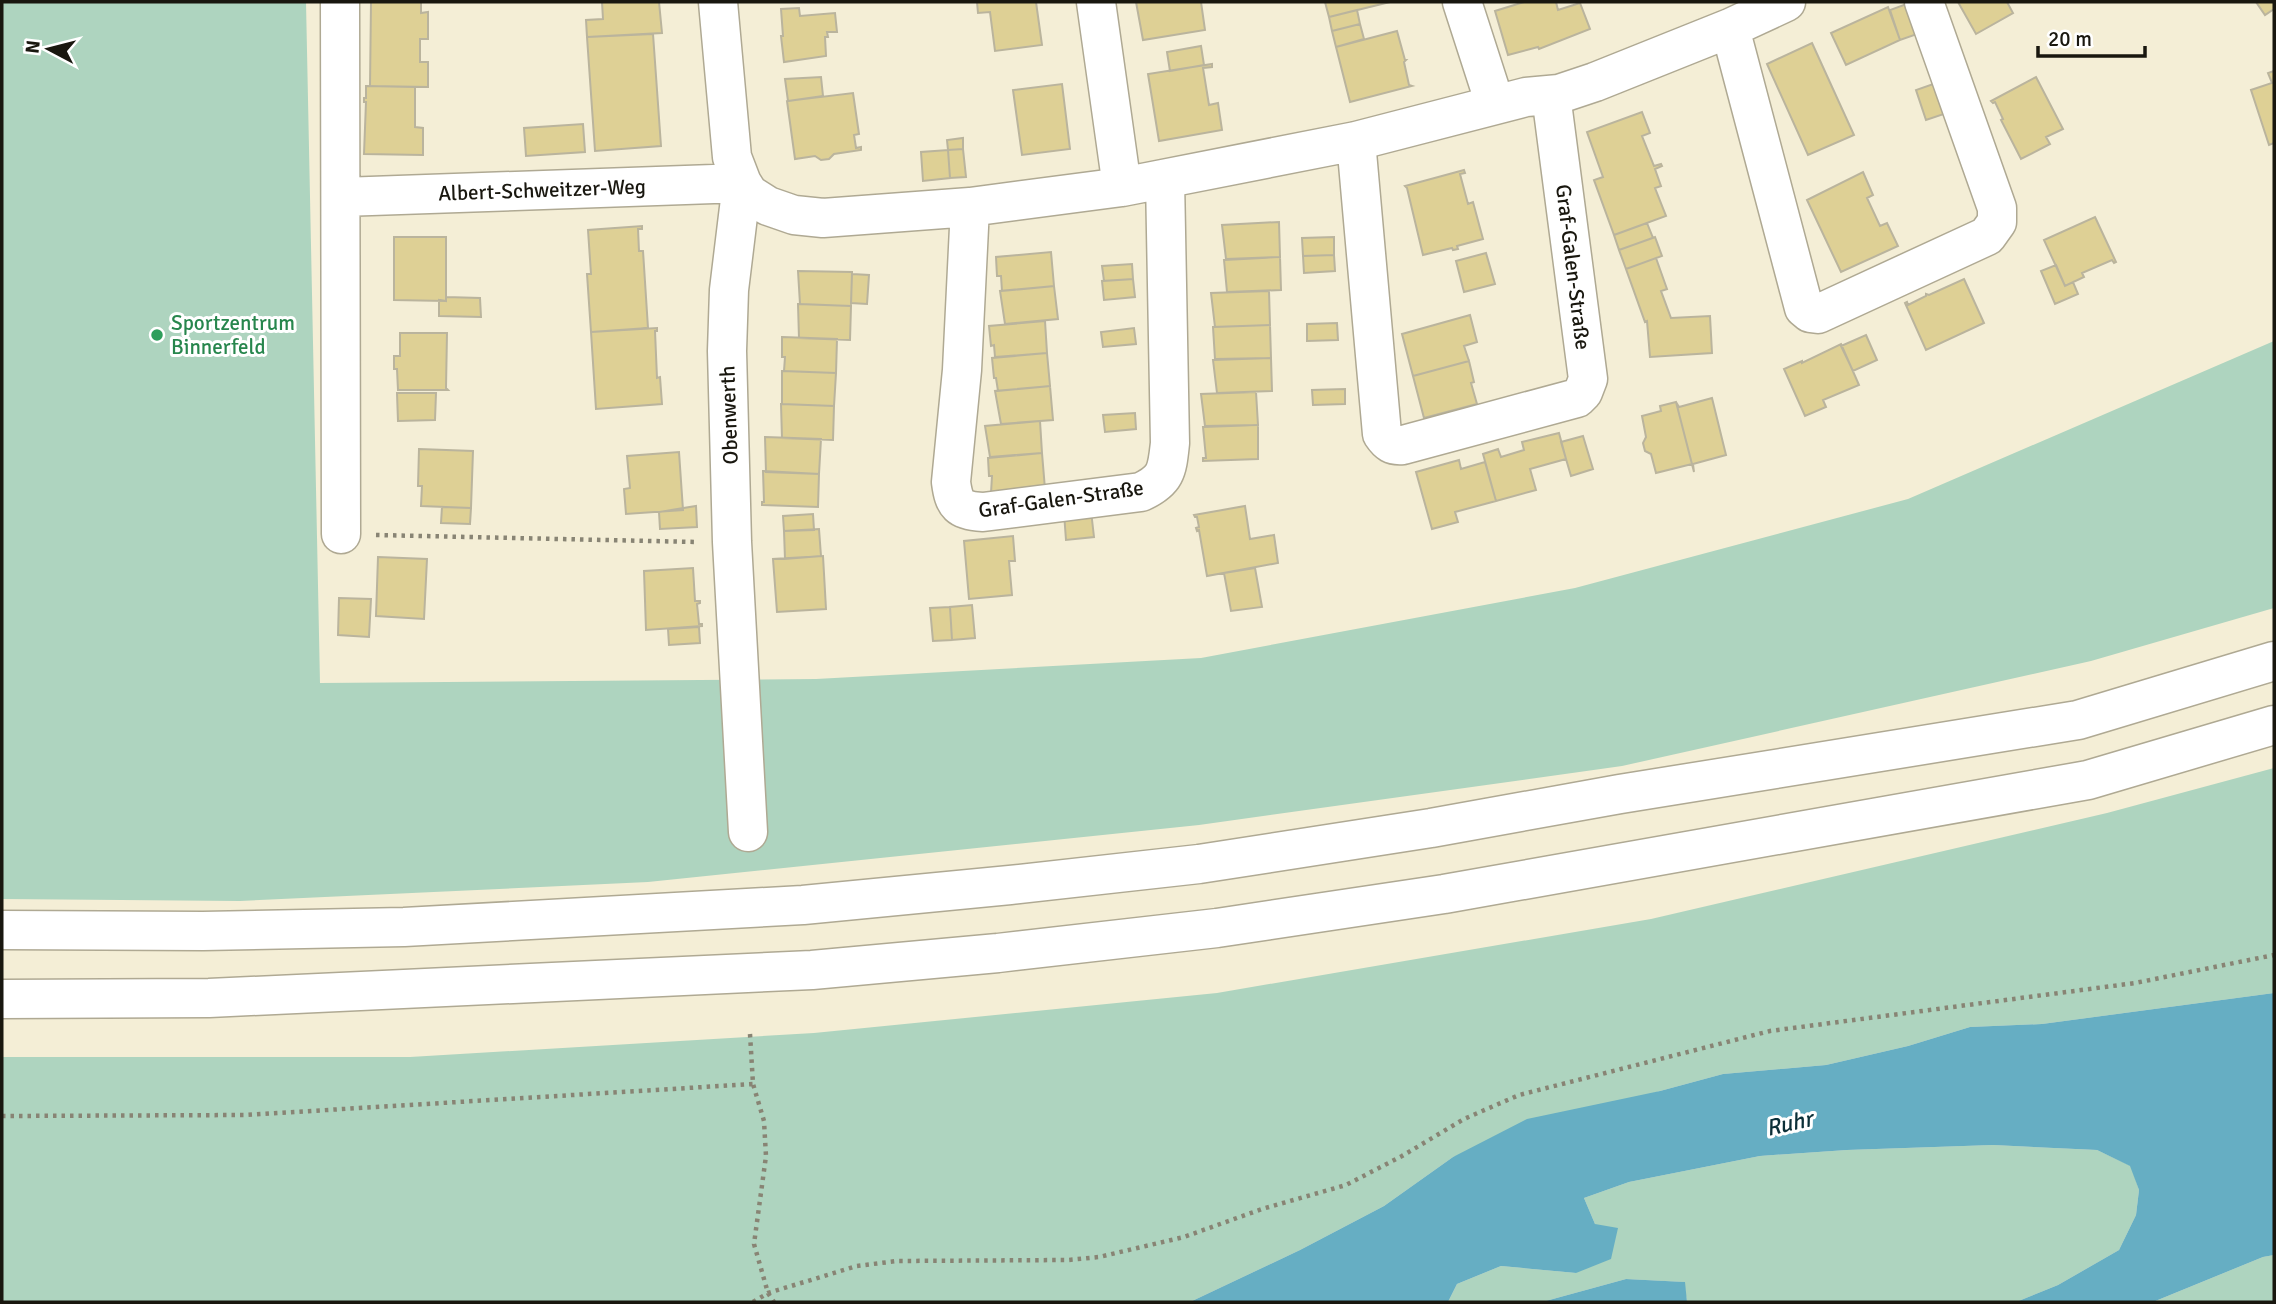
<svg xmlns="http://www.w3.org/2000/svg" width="2276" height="1304" font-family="Signika,sans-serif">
<rect width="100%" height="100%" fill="#f4eed6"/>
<path fill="#aed4bf" d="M2,2H306L320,683L816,679L1201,658L1575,588L1908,499L2274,341V608L2091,661L1622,766L1199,825L648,882L240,901L2,899Z
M2274,768V993L2042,1024L1970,1027L1908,1046L1826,1065L1723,1074L1660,1091L1453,1157L1384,1206L1300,1250L1190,1302H2V1057H410L814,1033L1217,993L1651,919L2107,813Z
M1993,1145L2097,1150L2131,1166L2139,1190L2136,1215L2119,1250L2058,1285L2016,1302H1687L1684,1282L1626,1279L1542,1302H1448L1457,1284L1501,1266L1576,1273L1595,1224L1584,1198L1629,1182L1760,1156L1847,1150Z
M2274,1255V1302H2153L2263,1257Z"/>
<path fill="#66aec3" d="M2274,993V1255L2263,1257L2153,1302H2016L2058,1285L2119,1250L2136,1215L2139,1190L2130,1166L2097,1150L1993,1145L1847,1150L1760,1156L1629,1182L1584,1198L1595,1224L1618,1228L1611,1259L1576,1273L1501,1266L1457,1284L1448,1302H1190L1300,1250L1384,1206L1453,1157L1527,1119L1660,1091L1723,1074L1826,1065L1908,1046L1970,1027L2042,1024Z
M1626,1279L1685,1282L1687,1302H1542Z"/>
<path fill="#ded095" stroke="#bab49d" stroke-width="2" d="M371,2H421V13L428,12V39H420V62H428V87L370,86Z
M602,2H659L662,33L587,37L586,20L603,19Z
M977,2H1036L1042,45L995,51L990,12L978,13Z
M1136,2H1201L1205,30L1143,40Z
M1325,2H1390L1329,17Z
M1524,2H1556L1558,10L1580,3L1590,29L1539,49L1538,47L1508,55L1495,11Z
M1912,2L1923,32L1900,40L1890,10Z
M1958,2H2007L2013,13L1976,34Z
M2256,2H2274V9L2265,15Z
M1888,7L1900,40L1846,65L1831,33Z
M799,8L800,16L835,13L837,32H827L828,37H825L826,56L784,62L781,36H783L781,9Z
M1357,10L1360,24L1332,31L1329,17Z
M1360,24L1364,39L1336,47L1332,31Z
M1397,31L1405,60H1406L1404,62L1409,85L1412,86L1350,102L1336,47Z
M653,34L661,146L595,151L587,37Z
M1812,43L1854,135L1808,155L1767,64Z
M1201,46L1204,65L1170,71L1167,52Z
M1212,64V67L1203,68L1209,105L1218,103L1222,130L1159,141L1148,74Z
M2274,71V143L2269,145L2251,90L2272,83L2268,73Z
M821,77L823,96L788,101L785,79Z
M2036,77L2063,129L2046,137L2050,144L2021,159L2001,120L2003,119L1995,102L1993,103L1991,101Z
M1939,82L1950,112L1926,120L1916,90Z
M1062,84L1070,149L1022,155L1013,90Z
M366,86L415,87V127L423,128V155L364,154L366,102H364V98H366Z
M853,93L859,134L854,135L856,148L861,147V150L834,154L829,159L821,160L815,156L795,159L787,101Z
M1642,112L1650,133L1642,136L1654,166L1661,164L1662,166L1655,169L1661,186L1655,188L1666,216L1614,235L1594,180L1603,177L1587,132Z
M583,124L585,152L526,156L524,128Z
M963,138V149L948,150L947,140Z
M963,149L966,177L950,178L948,150Z
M948,150L950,178L923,181L921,152Z
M1464,170L1465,173L1460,174L1468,204L1473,202L1483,239L1457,246L1458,249L1453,250L1452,248L1423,255L1407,188L1405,186Z
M1863,172L1873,195L1867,198L1880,226L1887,223L1898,246L1841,272L1807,200Z
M2095,217L2116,262L2114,263L2112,260L2082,273L2084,277L2065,286L2044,240Z
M1279,222L1280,257L1226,259L1222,225Z
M1647,223L1653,238L1619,250L1614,235Z
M642,226V229H638L639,251H643L648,328L591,332L587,274H591L588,230Z
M394,237H446V301L394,300Z
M1334,237V255L1303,256L1302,238Z
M1655,237L1662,256L1626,269L1619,250Z
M1051,252L1054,286L1002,291L1001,276H997L996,257Z
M1486,253L1495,284L1464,292L1456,261Z
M1334,255L1335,271L1304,273L1303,256Z
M1280,257L1281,290L1227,292L1224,260Z
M1656,258L1667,289L1661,291L1671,318L1710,316L1712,353L1650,357L1647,321L1645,322L1626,269Z
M1132,264L1133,279L1104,281L1102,266Z
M2056,265L2065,286L2073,282L2078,294L2055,304L2041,271Z
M798,271L852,272L851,306L800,304Z
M852,274L869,275L867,304L851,303Z
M1133,279L1135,297L1104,300L1102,281Z
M1964,279L1984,323L1926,350L1905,303L1907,302L1908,305L1926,296V294L1929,295Z
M1054,286L1058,319L1005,324L1000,291Z
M1269,291L1270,325L1215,327L1211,293Z
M446,297L480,298L481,317L439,316V300L446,301Z
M798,304L851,306L850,340L799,338Z
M1470,315L1477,342L1464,346L1469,361L1413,376L1402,334Z
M1045,321L1047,353L995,357L994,345L991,346L989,326Z
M1337,323L1338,340L1307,341V324Z
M1270,325L1271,358L1215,359L1213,327Z
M657,328V331H655L657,378L660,377L662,404L596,409L591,332Z
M1134,328L1136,344L1103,347L1101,332Z
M400,333H447L446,388L448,390H398L397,369H394V356H400Z
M1866,335L1877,360L1853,371L1841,346Z
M782,337L837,339L836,373L784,371L785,357H782Z
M1841,344L1859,385L1823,400L1826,407L1805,416L1784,369L1802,361V363Z
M1047,353L1050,386L998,391L996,378H994L992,358Z
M1271,358L1272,391L1217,393L1213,360Z
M1469,361L1474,382L1471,383L1477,404L1424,418L1413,376Z
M782,371L836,373L834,406L782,404Z
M1050,386L1053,420L1001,424L995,391Z
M1345,389V404L1313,405L1312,390Z
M1256,392L1258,425L1205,426L1201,394Z
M397,393H436L435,420L398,421Z
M1712,398L1726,455L1693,464L1694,472L1676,402L1679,407Z
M1676,402L1692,464L1656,473L1651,454L1645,451L1643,443L1646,437L1642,416L1661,411L1660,406Z
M781,404L834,406L833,440L782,438Z
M1135,413L1136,429L1105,432L1103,415Z
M1040,421L1042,453L990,457L985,426Z
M1258,425V459L1203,461V458H1206L1203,427Z
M1559,433L1566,459L1530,469L1536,490L1496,501L1483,454L1498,449L1501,457L1524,450L1522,442Z
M1583,436L1593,469L1571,476L1561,442Z
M765,437L821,439L819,474L766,472Z
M419,449L473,451L471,508L421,506L422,486H418Z
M679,452L683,510L626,514L624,489L630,488L627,456Z
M1042,453L1045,489L991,493L992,476H989L988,458Z
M1459,460L1461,469L1485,462L1496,501L1455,512L1458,522L1432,529L1416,472Z
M763,471L819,474L818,507L762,505V502H764Z
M696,506L697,527L660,529L659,512Z
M1245,506L1250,539L1274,535L1278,563L1207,576L1199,530L1197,531L1196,528L1199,527L1197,517H1195L1194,515Z
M442,507L471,508L470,524L441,523Z
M1091,511L1094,537L1066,540L1064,513Z
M813,514L814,530L784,531L783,516Z
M819,529L821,556L785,559L784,531Z
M1013,536L1015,561H1009L1012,595L969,599L964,541Z
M823,556L826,609L777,612L773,559Z
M378,557L427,559L424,619L376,616Z
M693,568L695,601H700V603L697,604L699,624H702V626L646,630L644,571Z
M1255,568L1262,607L1231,611L1224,573Z
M339,598L371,599L369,637L338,635Z
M972,605L975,638L952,640L950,607Z
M950,607L952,640L933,641L930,608Z
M699,627L700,643L669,645L668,629Z"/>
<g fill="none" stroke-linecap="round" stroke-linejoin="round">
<defs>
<path id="minor" d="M340,2L341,534
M718,2L732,157L742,183L729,290L727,351L732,542L748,832
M1096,2L1122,187
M1462,2L1495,104
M1730,28L1804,308L1810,313L1818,314L1987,236L1997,222V208L1924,2
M1356,141L1382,434C1388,443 1392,446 1403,445L1577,398L1583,392L1588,379L1551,95
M742,183L749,194L768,206L794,215L823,218L970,207L1122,187L1356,141L1526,97L1559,94L1595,82L1730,28L1786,2
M342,197L742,183
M970,207L962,370L951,482C954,505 959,511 983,512L1141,492C1167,480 1167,470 1170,443L1165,179"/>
<path id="highway" d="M2,930L203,931L404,927L803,905L1010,885L1199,864L1431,828L1620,794L2078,720L2274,661
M2,999L209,998L812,970L998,953L1217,928L1444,894L2088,780L2274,725"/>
</defs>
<use href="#minor" stroke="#afa993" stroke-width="41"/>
<use href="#highway" stroke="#afa993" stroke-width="41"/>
<path stroke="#888474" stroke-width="4.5" stroke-dasharray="3.5 5" stroke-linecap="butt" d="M376,535L697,542
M750,1034L753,1084L764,1121L766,1156L754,1244L768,1293L774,1302
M2,1116L245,1115L753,1084
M753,1302L768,1293L857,1266L897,1261L1068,1260L1099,1257L1184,1237L1262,1209L1346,1185L1402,1156L1464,1119L1519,1095L1770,1031L2135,983L2274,955"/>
<use href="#minor" stroke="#fff" stroke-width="38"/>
<use href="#highway" stroke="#fff" stroke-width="38"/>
</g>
<circle fill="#2e9e5b" stroke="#fff" stroke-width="2.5" cx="157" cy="335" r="7"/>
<g text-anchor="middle" stroke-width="6" stroke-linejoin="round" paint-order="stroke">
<g font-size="21" fill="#19170f" stroke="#fff">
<text transform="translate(542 190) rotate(-2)" y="7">Albert-Schweitzer-Weg</text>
<text transform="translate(1573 267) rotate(83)" y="7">Graf-Galen-Straße</text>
<text transform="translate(729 415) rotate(-92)" y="7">Obenwerth</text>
<text transform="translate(1061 499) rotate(-8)" y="7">Graf-Galen-Straße</text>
</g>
<g font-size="21" fill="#27864d" stroke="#fff" text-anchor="start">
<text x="171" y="330">Sportzentrum<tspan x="171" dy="24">Binnerfeld</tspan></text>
</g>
<g font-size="23" font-style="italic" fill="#0b2f38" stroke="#fff">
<text transform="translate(1789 1123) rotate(-13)" y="8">Ruhr</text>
</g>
</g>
<rect width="2276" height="1304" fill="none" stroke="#19170f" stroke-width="7"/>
<g transform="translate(49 49) rotate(277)" stroke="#ffffff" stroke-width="5" paint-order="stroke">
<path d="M0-5L12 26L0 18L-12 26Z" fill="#19170f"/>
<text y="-10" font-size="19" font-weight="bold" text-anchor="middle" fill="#19170f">N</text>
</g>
<path d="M2038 46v10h107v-10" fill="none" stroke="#19170f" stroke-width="3.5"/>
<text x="2048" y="46" font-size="21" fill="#19170f" stroke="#ffffff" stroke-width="5" paint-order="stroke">20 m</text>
</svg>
